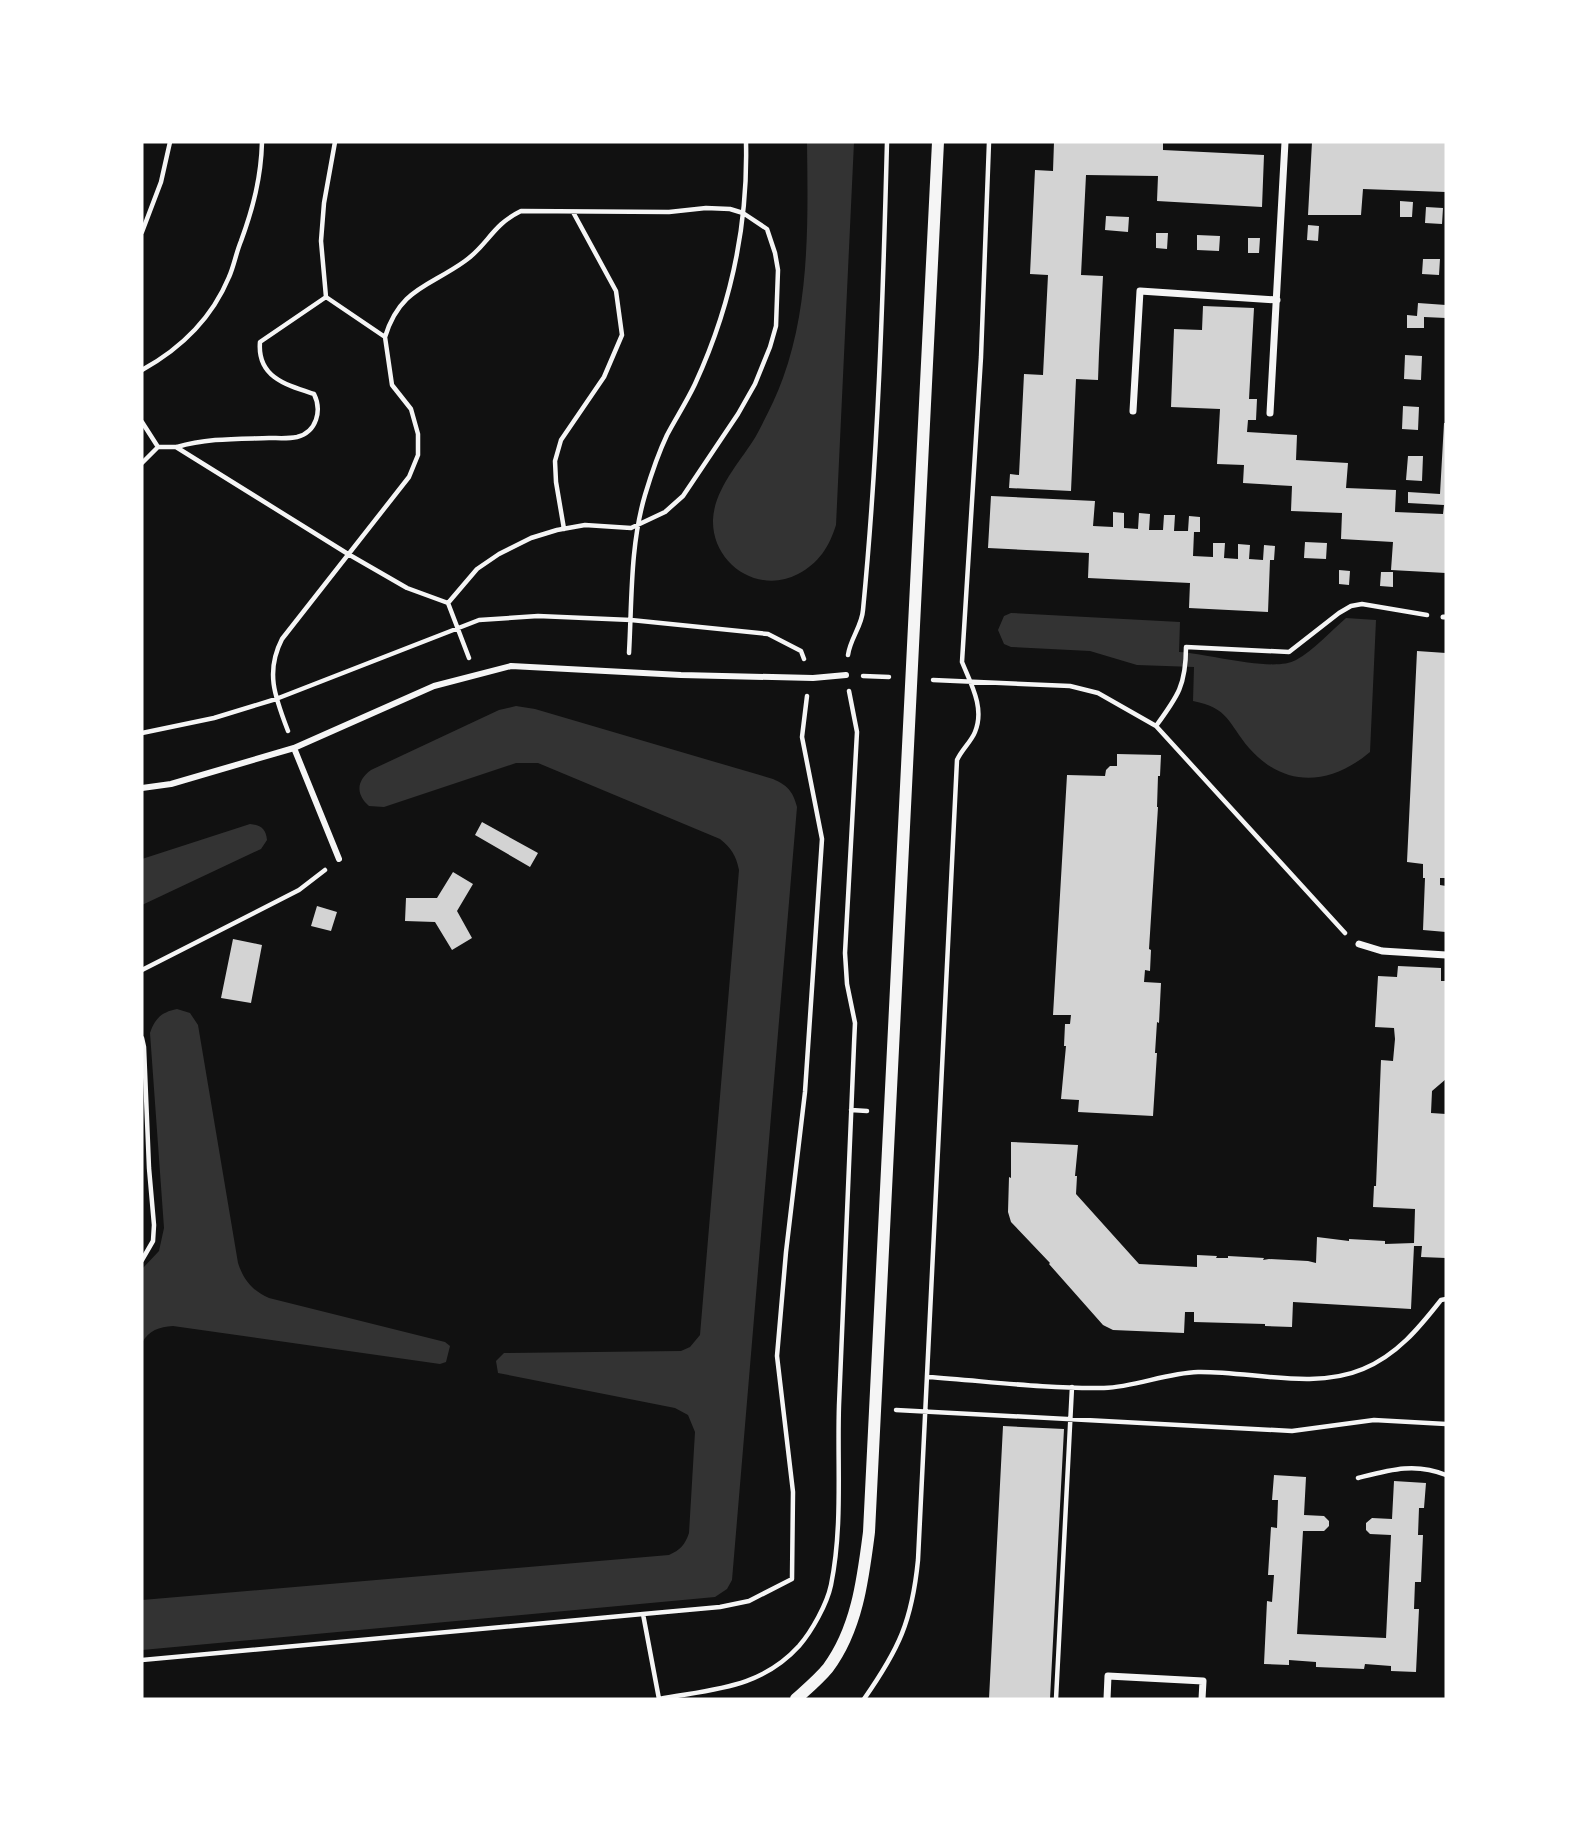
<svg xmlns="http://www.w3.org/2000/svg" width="1588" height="1841" font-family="'Nunito Sans',sans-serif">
<rect width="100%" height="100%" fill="#111"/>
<path fill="#333" d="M807,142H854L836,525C829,547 819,563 798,574C759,595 712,564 713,520C714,489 741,461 756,436C766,417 776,398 783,378C810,304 808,220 807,142Z
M1011,613L1180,622L1179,652C1206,653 1273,673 1296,660C1314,650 1330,632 1346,618L1376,620L1370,752C1331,785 1285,789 1249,748C1228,723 1229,708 1193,701L1194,667L1137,665L1090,651L1011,647L1004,644L998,630L1004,616Z
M516,706L535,709L773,779C787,785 793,791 797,807L732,1580L727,1589L715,1597L142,1650V1600L669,1555C680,1550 685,1545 689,1533L695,1432L688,1415L675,1408L498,1373L496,1361L504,1353L681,1351L690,1347L700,1335L739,870C736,855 731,848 720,839L538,763H516L384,807L369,806C355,794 357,780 371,770L499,710Z
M250,824C261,825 266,829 267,840L261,849L142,905V859Z
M177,1009L190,1013L198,1025L238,1263C244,1281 253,1291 269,1298L445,1342L450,1346L446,1362L440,1364L173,1326C159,1327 149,1330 142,1343V1269L159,1251L164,1228L150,1033C155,1018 162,1012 177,1009Z"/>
<path fill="#d3d3d3" d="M1054,142H1163V150L1264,155L1262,207L1157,201L1158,176L1086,175L1081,275L1103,276L1099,353L1098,380L1076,379L1071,491L1009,488L1010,474L1019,475L1024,374L1043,375L1048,275L1030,274L1035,170L1053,171Z
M1312,142H1446V192L1363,189L1361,215H1308Z
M1400,201L1413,202L1412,217H1400Z
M1426,207L1443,208L1442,224L1425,223Z
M1106,216L1129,217L1128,232L1105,230Z
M1308,225L1319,226L1318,241L1307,240Z
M1156,233H1168L1167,249L1156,248Z
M1197,235L1220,236L1219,251L1197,250Z
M1248,238H1260L1259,253H1248Z
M1423,259H1440L1439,275L1422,274Z
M1418,303L1446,305V318L1424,317V328H1407V315L1417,316Z
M1203,306L1254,308L1249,399H1257L1256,420H1248L1247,432L1297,435L1296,460L1348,463L1346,488L1396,490L1395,512L1443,514L1444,505L1408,503V492L1440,494L1444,423H1446V573L1391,570L1393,542L1341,539L1342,513L1291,511L1292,486L1243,483L1244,465L1217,464L1220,409L1171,407L1174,329L1202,330Z
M1405,355L1422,356L1421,380L1404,379Z
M1403,406L1419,407L1418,430L1402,429Z
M1408,456H1423L1422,481L1406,480Z
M991,496L1095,501L1093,526L1113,527V512L1124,513V528L1138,529L1139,513L1150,514L1149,530H1163L1164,515H1175L1174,531H1188L1189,516L1200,517V532H1194L1193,556L1213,557V543H1225L1224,558L1238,559V544L1250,545L1249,559L1263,560L1264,545L1275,546L1274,560H1270L1268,612L1189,608L1190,583L1088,578L1089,553L988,548Z
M1305,542L1327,543L1326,559L1304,558Z
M1339,570L1350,571L1349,585L1339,584Z
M1381,572H1393V587L1380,586Z
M1417,651L1446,653V878H1440V885L1446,886V932L1423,930L1425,878H1423V864L1407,862Z
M1117,754L1161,755L1160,776H1158L1157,807H1158L1149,949L1151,950L1150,971L1145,970L1144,982L1161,983L1159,1023L1157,1022L1155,1053H1157L1153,1116L1078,1112L1079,1100L1061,1099L1066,1046H1064L1065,1024H1070L1071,1015H1053L1067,775L1105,776L1106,770L1110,766H1117Z
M482,822L538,853L530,867L475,835Z
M453,872L473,884L457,911L472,938L452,950L435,922L405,921L406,898H437Z
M317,906L337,912L331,931L311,926Z
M233,939L262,945L251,1003L221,998Z
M1398,966L1441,968V981H1446V1079L1432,1091L1431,1113L1446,1114V1258L1421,1257L1422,1246H1414L1411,1309L1293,1302L1292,1327L1265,1326V1324L1194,1322V1312H1185L1184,1333L1113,1330L1103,1325L1049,1264L1050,1263L1011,1222L1008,1212L1009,1177L1011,1178V1142L1078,1145L1075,1176H1077L1076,1194L1139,1264L1197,1267V1255L1217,1256L1216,1258H1228V1256L1264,1258L1263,1260L1269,1259L1308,1261L1316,1263L1317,1237L1349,1241V1239L1385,1241V1244L1414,1243L1415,1209L1373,1207L1374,1186H1376L1381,1060L1393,1061L1395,1039L1394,1028L1375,1027L1378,976L1397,977Z
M1003,1426L1064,1429L1050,1699H989Z
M1274,1475L1306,1477L1304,1515L1324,1516L1329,1521V1526L1324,1531H1303L1297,1634L1386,1638L1391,1535L1370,1534L1366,1530V1523L1372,1518L1392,1519L1394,1481L1426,1483L1424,1508H1419L1418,1535H1423L1421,1582H1415L1414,1609H1419L1416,1672L1391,1671V1666L1365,1664L1364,1669L1316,1667V1662L1289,1660V1665L1264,1664L1267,1601L1272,1602L1274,1575H1268L1271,1527L1277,1528L1278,1500H1272Z"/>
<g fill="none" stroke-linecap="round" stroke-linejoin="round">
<path stroke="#f5f5f5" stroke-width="4.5" d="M142,232L161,182L170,142
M385,337C400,288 429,287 465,261C488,245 492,225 521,211L669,212L706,208L730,209L743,213L767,229L775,253L778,270L776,326L770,347L755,384L738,414L683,496L665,512L631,528L585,525L557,530L531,538L499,554L477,569L448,603
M142,370C180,349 212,318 229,277C234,266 236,253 241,241C253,208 261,178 262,142
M142,422L158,447L142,463
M158,447H176L348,554L407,588L448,603L469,658
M177,447C207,438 239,439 269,438C278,438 288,439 297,437C317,432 322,410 314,394C286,385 257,377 260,342L326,297
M564,529L556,482L555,461L561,440L604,377L622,335L616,291L573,212
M629,653C632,600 630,546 645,495C651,475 658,454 667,435C676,418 687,401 695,384C730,308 748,225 746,142
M848,655C850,639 862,626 863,610C878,455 883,298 887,142
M863,676L889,677
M933,680L1070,686L1098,693L1156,726L1345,933
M1156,726C1178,696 1186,685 1186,647L1289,652L1339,613L1351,606L1362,604L1427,615
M288,731C275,697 265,672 282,639L409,477L418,455V434L411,409L392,385L385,337L326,297L321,241L324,203L335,142
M142,733L214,718L276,699L479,620L538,616L631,620L768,634L801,651L804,659
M142,970L299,890L325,870
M142,1038L144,1047L149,1168L154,1225L153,1241L142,1260
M851,1110L867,1111
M928,1377C986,1381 1045,1389 1104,1388C1135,1387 1166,1373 1198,1372C1250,1371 1314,1390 1363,1369C1397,1355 1419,1328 1441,1300L1446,1299
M896,1410L1292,1431L1374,1420L1446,1424
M1358,1478C1389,1470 1415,1462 1446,1475
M643,1614L720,1607L749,1601L792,1579L793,1492L777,1356L786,1252L805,1092L822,839L802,737L807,696
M142,1660L643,1614L659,1699C712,1689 760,1689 799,1646C812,1631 827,1604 831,1585C843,1526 837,1464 839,1405C844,1277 849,1150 855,1023L847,984L845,953L857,732L849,691
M864,1699C899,1649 912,1621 918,1560L957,760C962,749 971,742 975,732C985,708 971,684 962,662L981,357L989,142
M1056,1699L1072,1387"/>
<path stroke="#f5f5f5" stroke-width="5" d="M1443,617H1446"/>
<path stroke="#f5f5f5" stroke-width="6" d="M294,748L339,859
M142,788L171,784L294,748L434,686L511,666L681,675L813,678L846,675"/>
<path stroke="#f5f5f5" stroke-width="7" d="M1133,411L1140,291L1277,300
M1270,413L1285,142
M1359,944L1382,951L1446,955
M1107,1699L1108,1676L1203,1681L1202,1699"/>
<path stroke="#f5f5f5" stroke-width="12" d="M796,1699C807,1689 819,1679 828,1668C857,1629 863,1579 869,1532L938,142"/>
</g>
<rect width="1588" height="1841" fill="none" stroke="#ffffff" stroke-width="287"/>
</svg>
